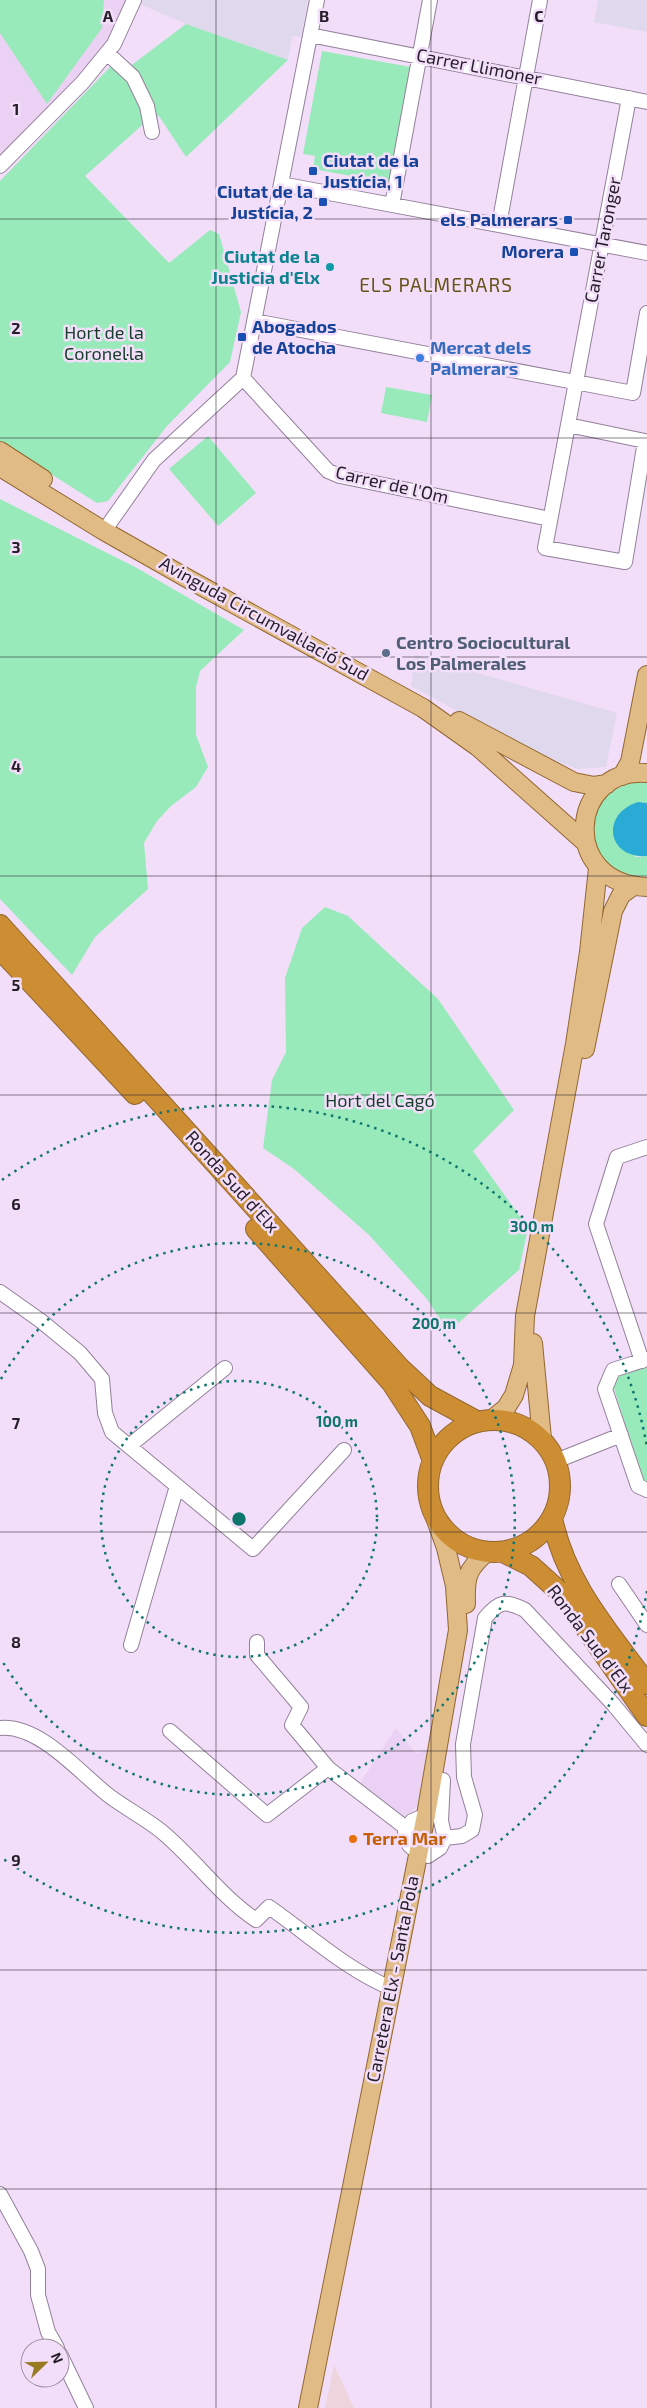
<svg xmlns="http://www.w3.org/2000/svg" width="647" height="2408" font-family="'Exo 2',sans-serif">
<rect width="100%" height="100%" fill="#f3defa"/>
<path fill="#ebd1f3" d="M0,0H128L117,27L82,77L0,162Z
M396,1728L416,1754L428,1749L417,1807L402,1818L360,1783Z"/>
<path fill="#eed5dd" d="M334,2365L354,2408H325Z"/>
<path fill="#e0d8ed" d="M143,0H308L301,37L292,36L288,60L186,24L142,5Z
M598,0H647V32L594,22Z
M415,655L617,713L606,767L578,769L558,762L487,727L411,686Z"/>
<path fill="#99eabb" d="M0,0H104L102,28L47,104L0,33Z
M186,24L288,60L186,157L159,116L148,120L85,176L169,263L210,230L219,234L241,312L230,362L167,426L108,501L97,503L0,442V181L114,63L125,70Z
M322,51L411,67L390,183L313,169L315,156L303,154Z
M386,387L432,395L427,422L381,413Z
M208,436L256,493L218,526L169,469Z
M0,499L137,568L244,630L200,671L196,687V735L208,767L196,787L171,806L157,821L144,843L148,889L95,937L72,975L0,899Z
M636,782L647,783V803L638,802L635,857L647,856V876C604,880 575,831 605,798C613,789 624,785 636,782Z
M325,907L348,916L438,999L514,1110L473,1151L528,1228L519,1270L448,1332L427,1299L369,1235L294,1169L263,1148L272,1080L286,1052L285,978L302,928Z
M647,1362V1485L642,1479L613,1385L620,1372Z"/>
<path fill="#2aabd5" d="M638,802L647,803V856C607,859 600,814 638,802Z"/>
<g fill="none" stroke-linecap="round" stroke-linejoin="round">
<defs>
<path id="minor" d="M310,35L647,102
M107,53L133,77L147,106L152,132
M0,166L83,82L114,44L134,0
M281,184L647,253
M392,205L430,0
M499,225L540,0
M254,321L633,393L647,313
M243,378L328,471L340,476L550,519
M568,425L645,441L625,562L545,548L629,98
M104,531L154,460L243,378L317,0
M0,1292L41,1321L80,1353L102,1379L105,1413L112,1432L253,1549L344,1450
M647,1359L613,1370L605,1389L638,1486L647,1490
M642,1361L596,1224L617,1157L647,1147
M129,1446L225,1368
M556,1461L621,1435
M619,1584L647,1625
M257,1642V1655L301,1707L292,1725L328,1768L406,1828
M131,1645L177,1486
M0,1728C39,1724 80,1773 108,1795C125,1808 145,1818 161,1831C195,1859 220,1896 256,1920L269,1907C308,1934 347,1970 391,1988
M170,1731L267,1815L328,1768
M445,1838L462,1836L472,1830L475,1815L464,1777L463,1744L485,1618C499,1601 505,1600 525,1610L613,1704L647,1745
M418,1853L409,1845L405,1832L412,1821L426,1815
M428,1856L440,1848L445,1838L441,1821L443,1780
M0,2194L31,2251L38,2269V2295L48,2332L57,2348
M60,2354L86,2408"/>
<path id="major" d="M0,451L43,479
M0,467L104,531L192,581L423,708L478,747L586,843
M459,721L574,782L594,786L607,784
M647,773C570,766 558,884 647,887
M622,776L630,762L647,675
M585,1049L613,911L621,895L632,887
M533,1343L542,1439
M491,1420L506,1408L514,1395L523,1365L525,1316L575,1044L589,952L598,868
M466,1604C465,1577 467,1569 487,1552
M308,2408L426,1815L458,1630L455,1586L446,1548L436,1520"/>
<path id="highway" d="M0,925L400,1368L430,1396L478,1422
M0,949L135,1094
M256,1229L392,1383L420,1426L433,1461
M428 1486a66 66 0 1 1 132 0a66 66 0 1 1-132 0Z
M552,1518C565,1583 609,1632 647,1684
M503,1552L531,1566L562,1594L647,1716"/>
</defs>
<use href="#minor" stroke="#93809a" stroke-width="16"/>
<use href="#major" stroke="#92672f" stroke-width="20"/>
<use href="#highway" stroke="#92672f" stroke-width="22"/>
<use href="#minor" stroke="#fff" stroke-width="14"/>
<use href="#major" stroke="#e1bb85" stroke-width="18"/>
<use href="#highway" stroke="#cd8e33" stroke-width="20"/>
</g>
<path fill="none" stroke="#251e28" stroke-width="1" stroke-opacity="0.55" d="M216,0V2408M431,0V2408M0,219H647M0,438H647M0,657H647M0,876H647M0,1095H647M0,1313H647M0,1532H647M0,1751H647M0,1970H647M0,2189H647"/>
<g fill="none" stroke="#0f766e" stroke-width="2.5" stroke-dasharray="2.5 5">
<circle cx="239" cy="1519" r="138"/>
<path d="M1 1379A276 276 0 1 1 1 1659"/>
<path d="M647 1591A414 414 0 0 1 2 1858M2 1180A414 414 0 0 1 647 1447"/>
</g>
<g fill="#1a4fb4" stroke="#f3defa" stroke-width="2">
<rect x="308" y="166" width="10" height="10" rx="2.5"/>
<rect x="318" y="197" width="10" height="10" rx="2.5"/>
<rect x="563" y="215" width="10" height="10" rx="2.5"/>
<rect x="569" y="247" width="10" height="10" rx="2.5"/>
<rect x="237" y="332" width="10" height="10" rx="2.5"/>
</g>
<circle fill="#0f9aa8" stroke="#f3defa" stroke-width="2" cx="330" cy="267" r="5"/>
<circle fill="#3f7fe0" stroke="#f3defa" stroke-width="2" cx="420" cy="358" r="5"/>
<circle fill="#5c6f8a" stroke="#f3defa" stroke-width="2" cx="386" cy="653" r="5"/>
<circle fill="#e8710a" stroke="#f3defa" stroke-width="2" cx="353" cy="1839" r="5"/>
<g text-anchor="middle" stroke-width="5" stroke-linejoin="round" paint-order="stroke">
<g font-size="18" fill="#251e28" stroke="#f3defa">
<text transform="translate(479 67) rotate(11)" y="6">Carrer Llimoner</text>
<text transform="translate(603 240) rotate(-79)" y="6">Carrer Taronger</text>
<text transform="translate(392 485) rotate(13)" y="6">Carrer de l'Om</text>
<text transform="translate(264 619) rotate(29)" y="6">Avinguda Circumval·lació Sud</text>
<text transform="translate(232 1182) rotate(48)" y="6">Ronda Sud d'Elx</text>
<text transform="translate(590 1639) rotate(53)" y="6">Ronda Sud d'Elx</text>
<text transform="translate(393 1979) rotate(-79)" y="6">Carretera Elx - Santa Pola</text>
</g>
<g font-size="18" font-weight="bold" fill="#164399" stroke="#f3defa" text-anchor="end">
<text x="323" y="167" text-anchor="start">Ciutat de la<tspan x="323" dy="21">Justícia, 1</tspan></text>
<text x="313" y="198">Ciutat de la<tspan x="313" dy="21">Justícia, 2</tspan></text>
<text x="558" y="226">els Palmerars</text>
<text x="564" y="258">Morera</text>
<text x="252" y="333" text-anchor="start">Abogados<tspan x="252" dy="21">de Atocha</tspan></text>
</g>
<g font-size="18" font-weight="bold" fill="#0d838f" stroke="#f3defa" text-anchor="end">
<text x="320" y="263">Ciutat de la<tspan x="320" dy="21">Justicia d'Elx</tspan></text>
</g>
<g font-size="18" fill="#143e29" stroke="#f3defa">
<text x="104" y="339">Hort de la<tspan x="104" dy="21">Coronel·la</tspan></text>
<text x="380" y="1107">Hort del Cagó</text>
</g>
<g font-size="18" font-weight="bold" fill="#366cbe" stroke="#f3defa" text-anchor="start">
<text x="430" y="354">Mercat dels<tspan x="430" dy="21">Palmerars</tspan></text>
</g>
<g font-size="18" font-weight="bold" fill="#4e5e75" stroke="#f3defa" text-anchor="start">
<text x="396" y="649">Centro Sociocultural<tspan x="396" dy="21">Los Palmerales</tspan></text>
</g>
<g font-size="18" font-weight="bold" fill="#c56008" stroke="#f3defa" text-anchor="start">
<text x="363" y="1845">Terra Mar</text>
</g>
<g font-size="19" letter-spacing="1" fill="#675217" stroke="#f3defa">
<text x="436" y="292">ELS PALMERARS</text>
</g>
</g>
<g font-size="16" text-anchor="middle" font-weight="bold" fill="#251e28" stroke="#f3defa" stroke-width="5" stroke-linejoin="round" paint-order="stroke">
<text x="108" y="22">A</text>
<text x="324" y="22">B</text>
<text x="539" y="22">C</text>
<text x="16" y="115">1</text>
<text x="16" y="334">2</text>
<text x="16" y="553">3</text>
<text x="16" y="772">4</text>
<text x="16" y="991">5</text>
<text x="16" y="1210">6</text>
<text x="16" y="1429">7</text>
<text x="16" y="1648">8</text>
<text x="16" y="1866">9</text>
</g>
<circle cx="239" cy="1519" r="8" fill="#0f766e" stroke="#f3defa" stroke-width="2.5"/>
<g font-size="15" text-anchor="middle" font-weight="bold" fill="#0f766e" stroke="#f3defa" stroke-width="5" stroke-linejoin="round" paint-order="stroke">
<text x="532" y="1232">300 m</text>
<text x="434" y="1329">200 m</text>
<text x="337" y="1427">100 m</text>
</g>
<g transform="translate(45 2363) rotate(67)"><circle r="24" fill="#f3defa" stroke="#a191a6"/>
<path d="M0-4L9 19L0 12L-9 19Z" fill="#987a23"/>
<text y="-8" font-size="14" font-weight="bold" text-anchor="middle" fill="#251e28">N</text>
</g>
</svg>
